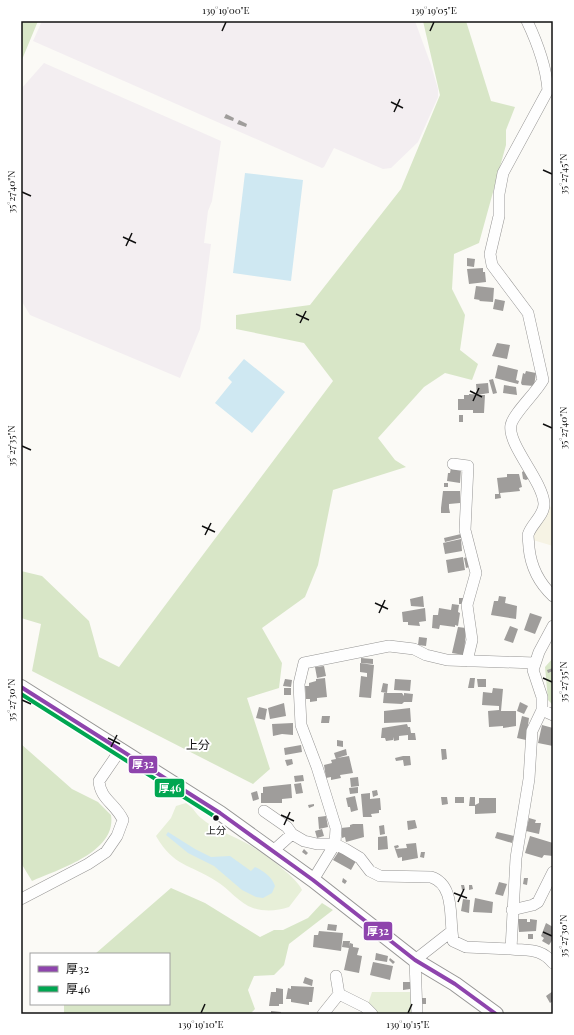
<svg xmlns="http://www.w3.org/2000/svg" width="574" height="1035" font-family="'Playfair Display','Noto Sans JP',serif">
<rect width="100%" height="100%" fill="#fbfaf6"/>
<path fill="#f3eef1" d="M42,21H415L431,65L438,89V97L418,142L391,168L383,169L334,148L324,167L322,168L33,41Z
M44,63L221,141L212,201L208,211L204,243L211,244L200,329L180,378L30,315L21,300V89Z"/>
<path fill="#f6f3e4" d="M549,506L553,508V546L533,540L532,535Z"/>
<path fill="#e7efd8" d="M186,803C195,809 195,813 201,818C214,829 231,835 246,843C259,850 297,877 302,890L289,907C277,911 265,912 253,908C240,904 228,888 216,881C190,864 174,867 156,836L171,818L176,806Z
M372,992H410L413,1014H377L368,1004Z"/>
<path fill="#d8e6c7" d="M21,21H38L21,62Z
M423,21H466L491,101L515,107L506,130V145L479,243L454,254L452,289L465,315L460,350L478,364L472,380L445,373L424,387L378,438L395,460L406,467L333,490L318,565L305,597L262,628L282,663L279,688L247,698L270,769L253,784L32,671L41,624L21,618V571L42,576L89,621L99,657L119,667L333,381L304,343L236,329V315L310,305L401,189L440,95Z
M553,658V705L548,700L545,667Z
M21,744L72,789L98,802L111,815C117,852 59,869 32,881L21,863Z
M171,888L205,903L260,937L274,930H283L308,918L322,903L333,910L289,944L284,965L274,975L254,976L248,990L255,1009L250,1014H64V1004H169V954H95Z"/>
<path fill="#cfe8f2" d="M245,173L303,180L291,281L233,273Z
M244,359L285,392L252,433L215,403L232,382L228,378Z
M168,832L195,849L211,857L230,856L251,871L255,867C264,871 272,877 275,886L272,893L263,898L256,897L242,890L214,866L188,853L166,835Z"/>
<path fill="#9f9d9b" d="M226,114L234,118L233,121L224,118Z
M239,120L247,124L246,127L237,124Z
M467,258L475,259L474,267L467,266Z
M483,268V272H485L486,282L469,284L467,269Z
M476,286L494,288L493,302L479,301L480,300L474,299Z
M495,299L505,301L503,311L493,309Z
M497,343L510,345L507,359L492,356Z
M498,365L518,370L516,380L519,381L518,384L495,378Z
M526,371L536,373L534,386L522,385L521,383L523,373L525,374Z
M493,379L497,393L493,394L489,380Z
M488,383L489,393L477,395L476,384Z
M504,385L516,387L517,395L503,393Z
M469,394L485,395L484,413H473V410H458V399H464V395H469Z
M459,415H463V422H459Z
M451,468L461,469L460,483L447,481L448,473H450Z
M526,470L530,478L526,480L523,479L522,472Z
M507,474H519L522,487L519,488L520,491L500,493L501,498L495,499V494H499L497,478L507,477Z
M444,483H448V487H444Z
M443,491H460V503L449,504V508H441Z
M441,508H449L450,513H441Z
M461,534V538L445,542L444,538Z
M461,539L462,551L445,554L443,543Z
M463,557L465,570L448,573L446,560Z
M467,557L469,567L466,568L464,558Z
M423,596L424,607L411,606L410,599Z
M499,596L506,597L505,603L517,606L516,619L491,615L494,601H498Z
M459,598H463V604H459Z
M452,604L459,605L458,612L460,613L458,626L455,625V627L440,625L439,629L432,628L433,615H438L439,608L451,610Z
M425,608L426,621L419,622L420,626L408,625V622H403L402,612Z
M530,613L542,617L535,634L524,630Z
M510,626L518,629L513,643L504,640Z
M458,627L466,628L464,655L452,653Z
M419,637L427,638L426,646L418,645Z
M361,658L373,659V664L361,663Z
M360,663L374,665L371,698L359,697L361,676L367,677V673L360,672Z
M324,666L326,676L317,678L315,667Z
M553,668V671L548,673L547,670Z
M325,678L327,697L317,698V701L310,702V699H306L305,686H309V683L316,681V679Z
M470,678H475L474,688H468Z
M285,679L292,680L291,687L283,686Z
M395,679L411,680L410,691L394,690Z
M477,679H486V687H478Z
M383,683L388,684L387,693L381,692Z
M284,688H291V695H284Z
M493,688L503,689L501,711H516V726L503,728V726L489,727L488,711L499,710V706L482,705L483,692L492,693Z
M384,693H402L404,696V693L413,694L412,702H404L402,704L383,703Z
M520,702L528,706L524,714L517,711Z
M284,703L286,716L270,719L268,708Z
M259,707L267,709L265,720L256,718Z
M410,708L411,722L384,723V711Z
M322,716H330L329,723H321Z
M522,716L529,718L526,740L517,738Z
M293,723V735L282,734L273,736L272,724Z
M407,724L408,727H410L411,733H415L416,740H408V735L399,736V740L394,741L393,737V740L386,741L385,738H381L382,728Z
M542,725L553,728V746L538,743Z
M337,740L343,741V747L337,746Z
M301,745L302,752L285,755L284,748Z
M346,749L347,755L337,758L349,756L353,773L340,775L341,778L331,780V777L326,778L324,765L332,763L331,760L336,759L334,753Z
M441,749H446L447,759L442,760Z
M403,756H410L411,765L404,766L403,760L396,761L395,758Z
M292,759L293,764L287,766L285,760Z
M303,775L304,781L295,782L294,776Z
M358,777L359,786L351,787L350,778Z
M301,783L303,793L296,794L294,784Z
M291,784L292,798L282,799V803H261V793H263V787Z
M358,787V793L350,794L349,788Z
M377,790L378,795L373,797L372,791Z
M257,791L259,799L253,801L251,793Z
M370,793V799L380,798L381,810H379V813L371,814L372,817H363L361,794Z
M355,796L358,810L351,812L350,807H348L346,798Z
M441,797H447L448,804L442,805Z
M455,797H464V803H455Z
M470,797H475V806H469Z
M479,798H496V813L475,814V805L479,803Z
M314,804V806L309,808L308,805Z
M326,816L328,827L319,829L318,817Z
M529,818L536,820L535,823H541L539,834L526,831Z
M415,820L417,828L408,830L407,821Z
M353,824H363L364,837L346,842L345,837L342,838L341,828L350,827V825Z
M384,825L385,834L380,835L379,826Z
M322,829L324,836L317,838L315,831Z
M497,832L514,836L512,843L495,838Z
M387,836L388,849L378,850V837Z
M530,836L553,843V856L544,855L542,858L525,853Z
M416,843L418,858L402,861V857L398,858L394,846L398,845L399,847L395,849L407,848L406,844Z
M304,849L308,853L306,855L302,852Z
M339,851L356,861L351,870L333,860Z
M421,852H425L424,858L420,857Z
M343,878L347,881L345,884L342,882Z
M524,878H528L527,885L523,884Z
M499,882L507,884L503,896L495,894Z
M461,885H464L465,889L462,890Z
M469,885H472L473,889L469,890Z
M475,898L493,902L492,913L473,912Z
M463,899L470,900L469,913L461,911Z
M518,919H527V922H530V919L537,920L536,931L519,932Z
M546,923L553,927V939L549,945L542,941L544,938L541,936Z
M328,924L337,925L336,931L327,930Z
M319,931L343,933L341,951L313,947L314,935H318Z
M528,934H533V939H528Z
M343,941H350L349,948L342,947Z
M350,943L353,944V947L359,948L357,955L362,956L359,973L344,970Z
M376,953L388,956L387,962L375,960Z
M390,958L395,962L393,964L389,960Z
M373,962L393,966L390,980L370,975Z
M305,977L313,980L312,986L303,983Z
M403,982H410V989L403,990Z
M291,986L314,987L312,1002H309V1005L291,1002V999H286L288,988L291,989Z
M276,988L283,989V1004H279V1006H269L271,992H276Z
M553,991V1001L550,1003L546,996Z
M421,998H426V1004H421Z
M271,1011L281,1012V1014H271Z"/>
<g fill="none" stroke-linecap="round" stroke-linejoin="round">
<defs>
<path id="minor" d="M527,21C537,42 546,66 548,90L503,173L499,194V216L490,254L492,265L528,313L543,380C536,393 513,414 511,425C507,444 542,480 544,503C545,515 531,524 528,535C528,539 529,544 529,548C531,567 538,582 553,596
M453,464L468,466L465,530L476,573L467,605L472,640L467,661
M542,710L553,715
M264,811L287,827L292,834
M273,851L292,834L304,841L317,844H335L345,849L360,858L370,871L380,876L431,877C453,884 450,912 452,931
M313,880L335,844L336,828L317,767L301,725L299,684L304,663L389,646L414,649L426,655L447,660L535,663
M21,899L88,864L106,852L117,836L123,820C116,804 100,799 99,781L121,749
M512,910L533,905L538,902L553,872
M511,949C529,951 541,948 553,963
M336,976L339,994
M323,1014L339,994L365,1007L372,1014
M417,1014L415,960L452,931L453,941L466,947L511,949L516,858L529,779L532,731L542,710V697L533,670L539,652L553,626"/>
<path id="tertiary" d="M21,687L220,813L313,880L415,960L455,984L496,1014"/>
</defs>
<use href="#minor" stroke="#969594" stroke-width="12"/>
<use href="#tertiary" stroke="#969594" stroke-width="16"/>
<use href="#minor" stroke="#fefefe" stroke-width="11"/>
<use href="#tertiary" stroke="#fefefe" stroke-width="14"/>
<defs>
<path id="bus-1" d="M21,687L220,813L313,880L415,960L455,984L496,1014"/>
<path id="bus-2" d="M21,694L217,818"/>
</defs>
<use href="#bus-1" stroke="#fff" stroke-width="7"/>
<use href="#bus-2" stroke="#fff" stroke-width="7"/>
<use href="#bus-1" stroke="#8e44ad" stroke-width="4"/>
<use href="#bus-2" stroke="#00a651" stroke-width="4"/>
</g>
<path fill="none" stroke="#101010" stroke-width="1.5" d="M222,31L226,22M430,31L434,22M391,102L403,108M394,112L400,99M543,170L552,174M22,192L31,196M123,237L136,243M126,246L132,233M296,314L309,320M300,323L306,311M470,391L482,397M473,401L479,388M543,424L552,428M22,446L31,450M202,526L215,532M205,535L211,523M375,603L388,609M379,613L385,600M543,678L552,682M22,700L31,704M108,738L120,744M111,747L117,735M281,815L294,821M284,825L290,812M454,893L467,898M458,902L464,889M543,932L552,936M201,1013L205,1004M408,1013L412,1004"/>
<circle fill="#101010" stroke="#fff" stroke-width="1.5" cx="216" cy="818" r="3.5"/>
<g text-anchor="middle" stroke-width="4" stroke-linejoin="round" paint-order="stroke">
<g font-size="10" fill="#101010" stroke="#fff">
<text x="216" y="834">上分</text>
</g>
<g font-size="12" fill="#101010" stroke="#fff">
<text x="198" y="749">上分</text>
</g>
</g>
<g stroke="#fff" stroke-width="1.5">
<rect x="128" y="755" width="30" height="19" rx="4" fill="#8e44ad"/>
<rect x="154" y="778" width="31" height="20" rx="4" fill="#00a651"/>
<rect x="363" y="921" width="30" height="20" rx="4" fill="#8e44ad"/>
</g>
<g font-size="11" text-anchor="middle" font-weight="bold" fill="#fff">
<text x="143" y="768">厚32</text>
<text x="170" y="792">厚46</text>
<text x="378" y="935">厚32</text>
</g>
<rect width="574" height="1035" fill="none" stroke="#ffffff" stroke-width="44"/>
<rect x="30" y="953" width="140" height="52" fill="#ffffff" stroke="#9f9f9f"/>
<rect x="38" y="966" width="20" height="6" fill="#8e44ad" stroke="#9f9f9f"/>
<text x="66" y="973" font-size="12" fill="#101010">厚32</text>
<rect x="38" y="986" width="20" height="6" fill="#00a651" stroke="#9f9f9f"/>
<text x="66" y="993" font-size="12" fill="#101010">厚46</text>
<rect x="22" y="22" width="530" height="991" fill="none" stroke="#101010" stroke-width="1.5"/>
<g font-size="10" text-anchor="middle" fill="#101010">
<text x="226" y="14">139°19'00"E</text>
<text x="434" y="14">139°19'05"E</text>
<text transform="translate(563 174) rotate(-90)" y="4">35°27'45"N</text>
<text transform="translate(11 192) rotate(-90)" y="4">35°27'40"N</text>
<text transform="translate(563 428) rotate(-90)" y="4">35°27'40"N</text>
<text transform="translate(11 446) rotate(-90)" y="4">35°27'35"N</text>
<text transform="translate(563 682) rotate(-90)" y="4">35°27'35"N</text>
<text transform="translate(11 700) rotate(-90)" y="4">35°27'30"N</text>
<text transform="translate(563 936) rotate(-90)" y="4">35°27'30"N</text>
<text x="201" y="1028">139°19'10"E</text>
<text x="408" y="1028">139°19'15"E</text>
</g>
</svg>
